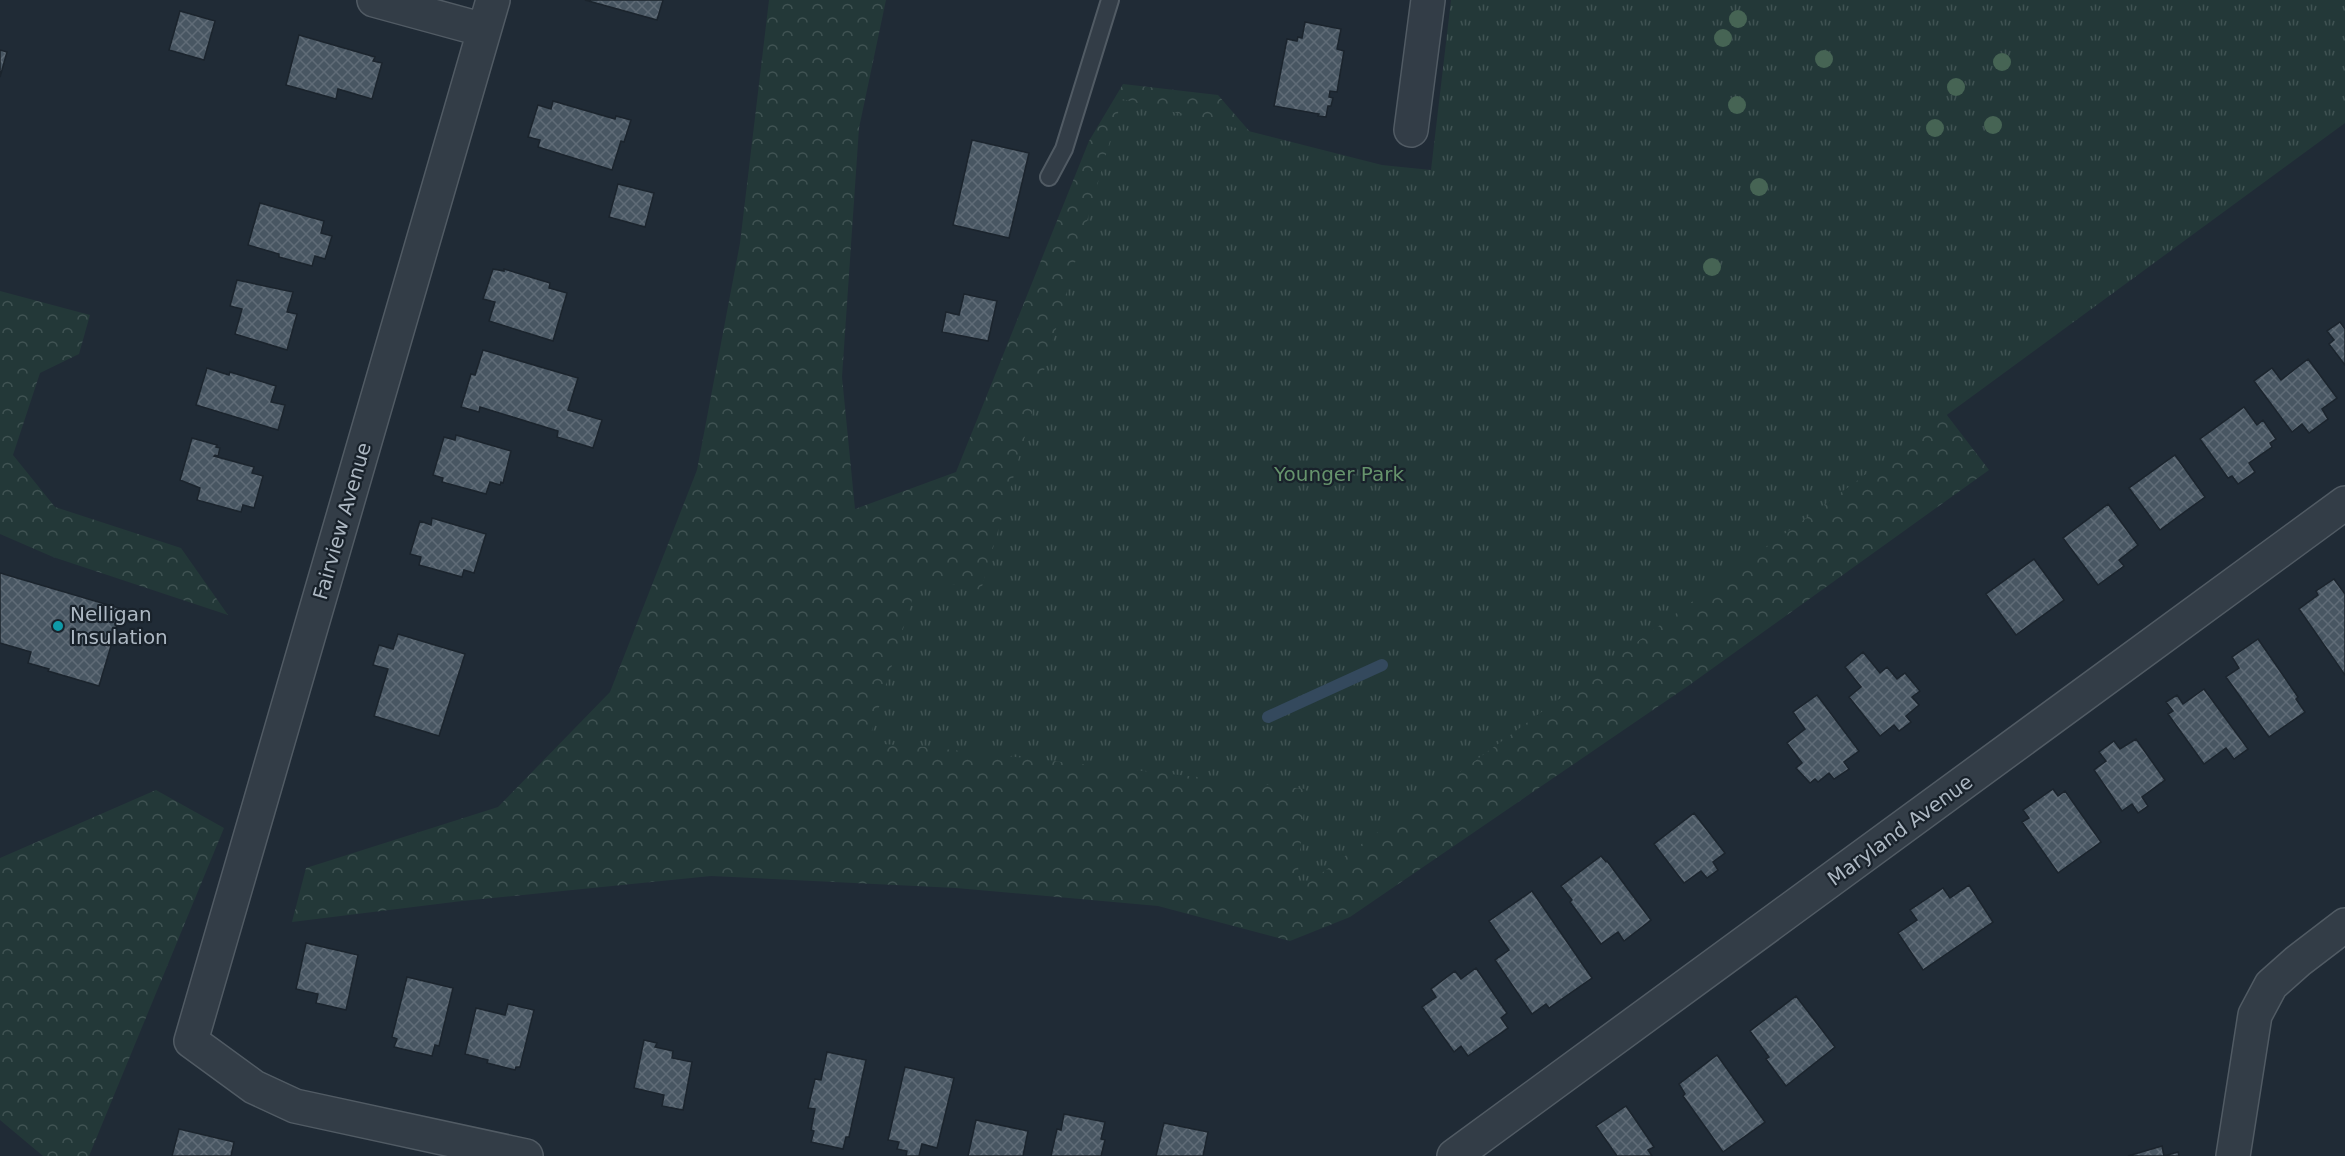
<svg xmlns="http://www.w3.org/2000/svg" width="2345" height="1156" font-family="'DejaVu Sans',sans-serif">
<defs>
<pattern id="forest-crowns" width="20" height="18" patternUnits="userSpaceOnUse" patternTransform="scale(1.5)"><rect width="20" height="18" fill="#233838"/><path d="M2 6a3 3 0 1 1 6 0M12 15a3 3 0 1 1 6 0" fill="none" stroke="#405353"/></pattern>
<pattern id="park-tufts" width="24" height="20" patternUnits="userSpaceOnUse" patternTransform="scale(1.5)"><rect width="24" height="20" fill="#233838"/><path d="M3 7l-1-3M5 7V3M7 7l1-3M15 17l-1-3M17 17v-4M19 17l1-3" fill="none" stroke="#405353"/></pattern>
<pattern id="building-cross-hatch" width="8" height="8" patternUnits="userSpaceOnUse" patternTransform="scale(1.5)"><rect width="8" height="8" fill="#485662"/><path d="M0 0l8 8M0 8l8-8" fill="none" stroke="#606c77"/></pattern>
</defs>
<rect width="100%" height="100%" fill="#202b36"/>
<path fill="url(#forest-crowns)" d="M769,0H886L859,128L842,377L855,509L956,472L1089,141L1123,84L1218,95L1291,179L1927,389L1989,470L1688,686L1350,917L1290,941L1158,906L956,888L711,876L462,901L292,922L306,868L498,807L610,692L697,470L740,243Z
M0,291L90,315L79,354L40,373L13,455L55,507L181,548L228,615L53,557L0,534Z
M156,790L224,828L89,1156H43L0,1120V858Z"/>
<path fill="url(#park-tufts)" d="M1451,0H2345V123L1296,892L1306,789L926,747L868,743L919,577L981,590L1122,99L1382,165L1431,170Z"/>
<g fill="none" stroke-linecap="round" stroke-linejoin="round">
<path stroke="#34495d" stroke-width="12" d="M1268,717L1382,665"/>
</g>
<path fill="url(#building-cross-hatch)" stroke="#1b242d" stroke-width="1.5" d="M585,0H663L657,20Z
M180,11L215,21L204,60L169,50Z
M1305,22L1341,29L1337,49L1344,51L1337,92L1330,91L1329,97L1333,98L1331,106H1328L1326,117L1318,116L1319,114L1274,106L1287,39L1297,41L1298,37L1302,38Z
M299,35L375,57L373,61L382,63L372,99L338,89L336,99L286,85Z
M0,50L7,52L0,77Z
M553,101L615,119L616,116L631,120L624,142L621,141L612,170L538,147L540,140L528,137L538,105L551,109Z
M972,140L1029,153L1009,238L953,225Z
M618,184L654,193L645,227L609,217Z
M260,203L324,221L321,233L332,236L325,259L315,256L312,266L279,257V254L248,245Z
M493,269L504,271V269L550,283L549,288L567,293L553,341L489,321L495,302L483,299Z
M237,280L293,292L287,312L297,314L287,350L235,334L242,309L230,306Z
M964,294L997,301L988,341L942,332L946,312L959,315Z
M2340,322L2345,329V365L2329,344L2334,340L2327,331Z
M483,350L578,378L568,410L602,420L593,448L557,437L558,431L480,407L479,412L461,407L471,374L475,375Z
M2308,359L2337,398L2322,409L2328,419L2309,433L2302,424L2292,432L2254,381L2272,368L2281,380Z
M207,368L229,375L230,372L276,386L271,402L285,405L278,430L196,405Z
M2244,407L2257,425L2263,420L2276,439L2270,443L2272,447L2249,463L2255,472L2238,484L2232,476L2228,478L2200,439Z
M456,435L511,451L503,483L501,482L500,485L490,482L486,494L442,482L443,478L433,475L444,437L455,440Z
M192,438L217,445L216,447L220,448L218,456L215,455L214,456L254,467L252,473L263,476L254,508L243,505L241,512L197,500L200,488L180,480Z
M2175,455L2205,497L2160,530L2129,488Z
M2108,504L2138,545L2119,560L2124,566L2098,585L2063,538Z
M432,518L486,534L474,573L464,570L462,577L419,565L421,557L410,554L420,521L431,525Z
M2034,559L2064,600L2016,635L1986,594Z
M0,573L122,609L99,686L48,671L49,669L28,663L31,652L0,643Z
M2334,579L2345,594V675L2299,609L2318,595L2316,591Z
M398,634L465,654L439,736L374,716L388,669L373,665L379,645L393,649Z
M2258,639L2298,697L2296,699L2305,712L2269,737L2226,677L2239,668L2232,657Z
M1863,652L1880,673L1887,667L1897,679L1905,673L1920,691L1912,697L1919,705L1906,716L1911,722L1899,731L1894,725L1880,736L1849,697L1861,687L1845,667Z
M2204,689L2248,749L2234,759L2226,748L2204,764L2168,714L2173,711L2166,702L2177,695L2183,704Z
M1817,695L1859,751L1844,762L1849,769L1834,779L1829,773L1818,782L1815,779L1810,783L1796,768L1802,763L1787,743L1805,729L1793,712Z
M2136,739L2165,780L2142,797L2148,806L2138,813L2132,804L2122,811L2094,770L2106,761L2099,752L2114,741L2120,749Z
M2053,789L2058,796L2065,791L2101,842L2058,873L2022,822L2029,818L2023,810Z
M1694,813L1725,853L1713,862L1718,870L1707,878L1701,871L1684,883L1654,844Z
M1601,856L1606,862L1607,861L1651,920L1624,941L1618,932L1601,944L1570,902L1572,900L1561,886Z
M1969,885L1993,922L1923,970L1898,933L1917,920L1910,910L1943,888L1950,898Z
M1532,891L1592,978L1549,1008L1546,1004L1532,1014L1495,960L1509,950L1489,921Z
M306,943L358,955L346,1010L316,1003L318,994L296,989Z
M1476,968L1507,1013L1501,1018L1508,1028L1468,1056L1461,1046L1454,1052L1422,1007L1436,997L1431,989L1455,971L1461,979Z
M407,977L453,988L439,1046L435,1045L432,1056L394,1047L397,1039L392,1037Z
M1796,996L1835,1047L1786,1086L1766,1059L1769,1057L1750,1031Z
M508,1004L534,1010L520,1067H516L515,1070L487,1063L488,1060L465,1054L476,1008L505,1015Z
M644,1040L657,1043L655,1047L673,1051L672,1058L692,1062L683,1110L662,1106L664,1095L634,1088Z
M827,1052L866,1060L849,1137H846L843,1149L811,1142L814,1131L811,1130L815,1109L808,1108L815,1079L821,1080Z
M1717,1055L1765,1122L1723,1152L1683,1096L1685,1094L1679,1084Z
M905,1067L954,1078L937,1148L922,1144L919,1156H906L907,1151L897,1149L899,1142L888,1140Z
M1626,1106L1654,1147L1648,1150L1652,1156H1617L1596,1126Z
M1064,1114L1105,1122L1101,1139L1105,1140L1101,1156H1051L1057,1129L1061,1130Z
M976,1120L1028,1131L1023,1156H968Z
M1164,1123L1208,1132L1203,1156H1156Z
M179,1129L234,1142L231,1156H172Z
M2162,1146L2164,1156L2178,1152L2179,1156H2128Z"/>
<g fill="none" stroke-linecap="round" stroke-linejoin="round">
<defs>
<path id="service" d="M1049,177L1064,149L1110,0"/>
<path id="minor" d="M374,0L484,30
M493,0L191,1041L254,1087L295,1106L526,1156
M1411,130L1428,0
M1454,1156L2345,503
M2233,1156L2255,1015L2271,985L2298,961L2345,925"/>
</defs>
<use href="#service" stroke="#515b64" stroke-width="20"/>
<use href="#minor" stroke="#515b64" stroke-width="36"/>
<use href="#service" stroke="#333d47" stroke-width="16"/>
<use href="#minor" stroke="#333d47" stroke-width="33"/>
</g>
<g fill="#466454">
<circle cx="1738" cy="19" r="9"/>
<circle cx="1723" cy="38" r="9"/>
<circle cx="1824" cy="59" r="9"/>
<circle cx="2002" cy="62" r="9"/>
<circle cx="1956" cy="87" r="9"/>
<circle cx="1737" cy="105" r="9"/>
<circle cx="1993" cy="125" r="9"/>
<circle cx="1935" cy="128" r="9"/>
<circle cx="1759" cy="187" r="9"/>
<circle cx="1712" cy="267" r="9"/>
</g>
<circle fill="#0f9aa8" stroke="#19222b" stroke-width="2" cx="58" cy="626" r="6"/>
<g text-anchor="middle" stroke-width="4.5" stroke-linejoin="round" paint-order="stroke">
<g font-size="20" fill="#66936c" stroke="#19222b">
<text x="1339" y="481">Younger Park</text>
</g>
<g font-size="20" fill="#adb8c3" stroke="#19222b">
<text transform="translate(342 521) rotate(-74)" y="7">Fairview Avenue</text>
<text transform="translate(1900 830) rotate(-36)" y="7">Maryland Avenue</text>
</g>
<g font-size="20" fill="#adb8c3" stroke="#19222b" text-anchor="start">
<text x="70" y="621">Nelligan<tspan x="70" dy="23">Insulation</tspan></text>
</g>
</g>
</svg>
